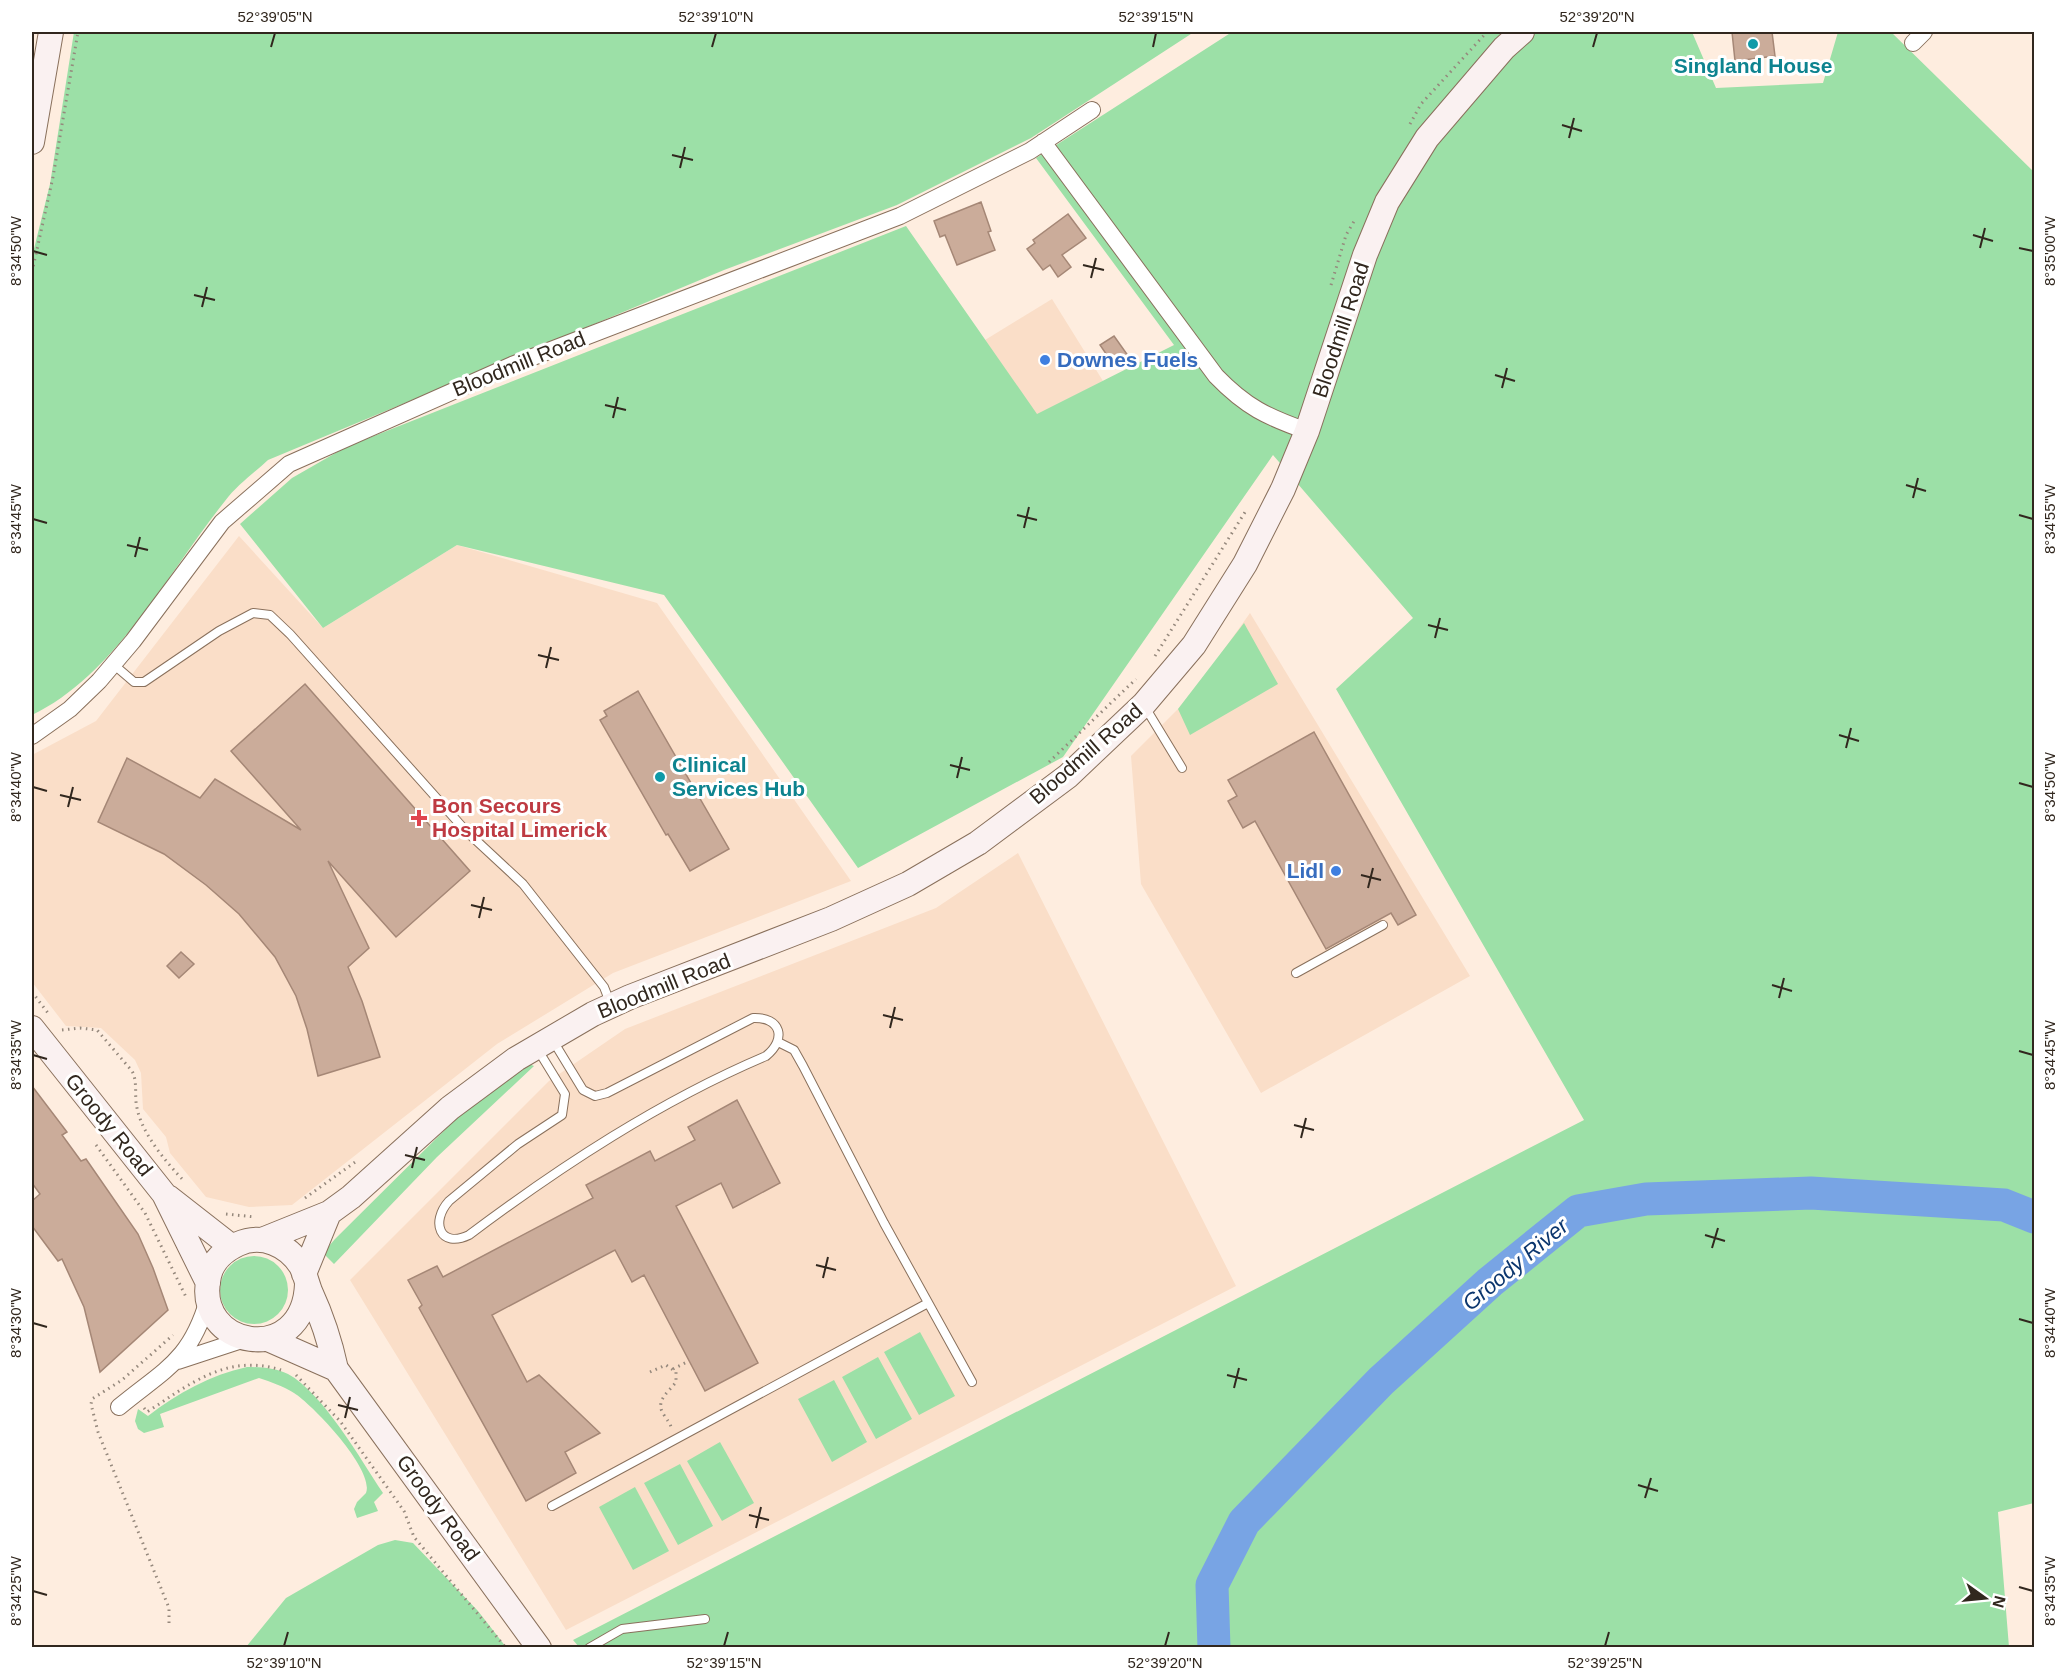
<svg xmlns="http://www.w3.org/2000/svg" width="2066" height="1679" font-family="Helvetica,sans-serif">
<rect width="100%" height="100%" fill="#feeddf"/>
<path fill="#fadec8" d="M1052,299L1103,381L1037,415L985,340Z
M239,536L323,628L457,545L657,603L851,881L613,973L497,1044L292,1205L249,1207L206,1197L170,1153L166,1137L143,1109L141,1073L135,1060L101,1028L66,1026L32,982V755L96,721Z
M1250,613L1470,976L1261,1093L1141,884L1131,756L1178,709L1215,662Z
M1018,853L1236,1286L566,1630L350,1280L549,1081L625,1029L936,908Z"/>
<path fill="#9ce0a7" d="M74,32H1194L1031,138L897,205L724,270L268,460C254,473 237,485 225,501C168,572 116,675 32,715V257L50,184Z
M1232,32H1692L1716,88L1823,83L1838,32H1891L2034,172V1503L1998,1512L2009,1647H579L573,1640L1584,1120L1336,689L1413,618L1273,455L1063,757L858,868L664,595L457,545L323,628L240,524L292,478L346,447L906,226L1037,414L1174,345L1036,158Z
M1244,623L1278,684L1190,735L1178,709Z
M529,1064L534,1066L437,1157L334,1264L323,1253L335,1239L482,1093Z
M220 1290a34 34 0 1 1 68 0a34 34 0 1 1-68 0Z
M920,1332L955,1396L919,1415L884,1352Z
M878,1357L912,1419L876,1439L842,1377Z
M247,1367C261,1367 275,1368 288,1374C323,1393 361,1460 383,1493L374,1502L378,1511L357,1518L354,1509L357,1502L366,1493C375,1470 313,1405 294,1393C283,1386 271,1382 259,1378L160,1414L164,1427L144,1433L138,1429L135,1421L138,1409L148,1416C178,1393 210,1375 247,1367Z
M834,1380L867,1442L832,1462L798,1399Z
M720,1442L754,1503L722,1521L687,1461Z
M680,1464L713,1526L678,1545L644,1483Z
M635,1487L669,1551L633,1570L599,1507Z
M395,1540L413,1543L478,1611L506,1647H246L286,1598L378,1545Z"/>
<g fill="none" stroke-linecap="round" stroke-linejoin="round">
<path stroke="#78a4e4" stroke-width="33" d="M1214,1648L1212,1585L1244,1522L1381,1381L1490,1282L1578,1211L1646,1199L1811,1193L2004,1205L2034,1217"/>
</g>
<path fill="#cbac9a" stroke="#a58776" stroke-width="1.5" d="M1732,32H1772L1775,56L1735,61Z
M981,202L991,231L988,232L995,250L957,265L945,235L940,237L934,221Z
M1068,214L1086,238L1062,255L1071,267L1058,277L1050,265L1043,270L1027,249L1035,243L1033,240Z
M1114,336L1129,357L1115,367L1100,345Z
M305,684L470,871L396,937L328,861L369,948L348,967L362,1001L380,1057L318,1076L307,1029L296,996L275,957L239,914L206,885L164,854L98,822L127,758L200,798L215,779L301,830L231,751Z
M638,691L729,849L690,871L668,834L666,835L600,720L607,716L604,711Z
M1314,732L1416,915L1398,925L1391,913L1326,949L1255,821L1243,828L1228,801L1237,796L1228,780Z
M181,952L194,964L179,978L167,966Z
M32,1086L67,1132L62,1135L81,1161L86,1159L138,1234L153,1268L168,1310L100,1372L84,1307L62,1259L58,1261L32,1226V1201L40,1194L32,1183Z
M737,1100L780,1183L733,1208L721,1183L676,1206L758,1363L705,1391L644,1275L632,1282L615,1250L492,1315L527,1382L539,1375L600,1433L565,1452L576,1473L526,1501L419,1308L422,1305L408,1280L437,1266L443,1277L593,1198L586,1185L650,1151L655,1161L695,1140L688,1127Z"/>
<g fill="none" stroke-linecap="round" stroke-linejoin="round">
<defs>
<path id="lane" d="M113,664L134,682H144L219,631L253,613L270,615L290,634L466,831L523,884L604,987L611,1005
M1145,707L1182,768
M1296,973L1383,925
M778,1042L794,1050L803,1066L884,1223L972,1382
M538,1050L565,1094L562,1115L518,1144L449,1201C430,1222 440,1249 469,1235C561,1166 660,1101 766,1056C787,1039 781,1017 753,1018L607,1093L595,1096L583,1090L552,1039
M552,1506L928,1303
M589,1648L622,1629L705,1619"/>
<path id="street" d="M1913,43L1924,32
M1043,142L1216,376C1246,407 1267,417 1307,431
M32,736L70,709L99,681L133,641L222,522L289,464L512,365L900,216L1030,151L1092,110
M178,1361L245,1339
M119,1407C165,1369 190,1361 208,1300"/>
<path id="secondary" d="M32,142L51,32
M32,1028L164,1194L208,1283
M168,1197L232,1247
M262,1240L329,1213L351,1197L450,1108L516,1059L593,1014L630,997L831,919L908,884L978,843L1068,776L1144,704L1194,645L1245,564L1283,489L1307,431L1365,255L1387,202L1427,138L1504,48L1522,32
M304,1274L329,1213
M307,1284C304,1368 192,1349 209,1276C212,1261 225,1250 238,1244C262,1233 288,1245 301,1266C305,1274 307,1283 310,1291C322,1317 330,1341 336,1369L539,1648
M268,1339L336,1369"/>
</defs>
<use href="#lane" stroke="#89705c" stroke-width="10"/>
<use href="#street" stroke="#89705c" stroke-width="18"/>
<use href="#secondary" stroke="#89705c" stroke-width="26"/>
<path stroke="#95887c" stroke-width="3" stroke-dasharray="1.5 4.5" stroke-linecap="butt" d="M1410,124L1421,104L1487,32
M32,272L53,177L78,32
M1331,285L1346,235L1356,218
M1155,656L1247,509
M1049,762L1136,679
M32,992L48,1013
M62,1030L80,1028L97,1030L132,1071C138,1082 134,1096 137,1108C142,1134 166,1162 184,1181
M96,1145L145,1213L187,1299
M305,1198L358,1160
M226,1214L255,1217
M673,1369L689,1361
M650,1372L666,1365L676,1372V1382C669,1392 654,1401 664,1415C667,1420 670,1423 671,1427
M296,1375L340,1421L404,1511L414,1537L506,1648
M144,1408L147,1412C190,1384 227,1353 281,1370
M169,1623V1608L98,1432L91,1404L92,1399L122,1380L173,1335"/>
<use href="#lane" stroke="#fff" stroke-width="8"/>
<use href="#street" stroke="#fff" stroke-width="16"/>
<use href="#secondary" stroke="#faf1f1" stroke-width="24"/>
</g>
<path fill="none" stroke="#31271e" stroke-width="2" d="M271,47L275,33M712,47L716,33M1153,47L1156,33M1593,47L1597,33M1562,125L1582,131M1569,138L1574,118M672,155L693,160M680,168L685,147M1973,235L1993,241M1980,248L1985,228M2019,248L2033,251M33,251L47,255M1083,265L1104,270M1091,278L1096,258M194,295L215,300M202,307L207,287M1495,375L1515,381M1502,388L1507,368M605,405L626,410M613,418L618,397M1906,485L1926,491M1913,498L1918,478M1017,515L1037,520M2019,515L2033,519M33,519L47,523M1024,528L1029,507M127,545L148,550M135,557L140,537M1428,625L1448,630M1435,638L1440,618M538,655L559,660M546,668L551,647M1839,735L1859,741M1846,748L1851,728M950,765L970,770M957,778L962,757M2019,783L2033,787M33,787L47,791M60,795L81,800M68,807L73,787M1361,875L1381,880M1368,888L1373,868M471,905L492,910M479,918L484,897M1772,985L1792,991M1779,998L1784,978M883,1015L903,1020M890,1028L895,1007M2019,1051L2033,1055M33,1055L47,1059M1294,1125L1314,1130M1301,1138L1306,1118M405,1155L425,1160M412,1168L417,1147M1705,1235L1725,1241M1712,1248L1718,1228M816,1265L836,1270M823,1278L828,1257M2019,1319L2033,1323M33,1323L47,1327M1227,1375L1247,1380M1234,1388L1239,1368M338,1405L358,1410M345,1418L350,1397M1638,1485L1658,1491M1645,1498L1651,1478M749,1515L769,1520M756,1528L761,1507M2019,1587L2033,1591M33,1591L47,1595M284,1646L288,1632M724,1646L728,1632M1165,1646L1169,1632M1605,1646L1609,1632"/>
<g fill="#0f9aa8" stroke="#fff" stroke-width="2">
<circle cx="1753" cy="44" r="6"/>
<circle cx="660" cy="777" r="6"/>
</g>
<g fill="#3f7fe0" stroke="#fff" stroke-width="2">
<circle cx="1045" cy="360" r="6"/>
<circle cx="1336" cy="871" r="6"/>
</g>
<path fill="#e0444e" stroke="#fff" stroke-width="2" d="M416 809h6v6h6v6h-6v6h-6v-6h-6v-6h6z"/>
<g text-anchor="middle" stroke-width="6" stroke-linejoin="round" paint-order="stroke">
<g font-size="21" font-weight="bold" fill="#0d838f" stroke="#fff">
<text x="1753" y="73">Singland House</text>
<text x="672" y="772" text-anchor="start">Clinical<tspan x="672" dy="24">Services Hub</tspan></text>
</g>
<g font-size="21" fill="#31271e" stroke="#fff">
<text transform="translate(1341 330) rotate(-72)" y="7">Bloodmill Road</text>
<text transform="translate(519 364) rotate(-22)" y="7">Bloodmill Road</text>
<text transform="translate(1086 754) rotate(-41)" y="7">Bloodmill Road</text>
<text transform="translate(664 986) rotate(-22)" y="7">Bloodmill Road</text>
<text transform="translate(109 1125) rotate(51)" y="7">Groody Road</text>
<text transform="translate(438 1508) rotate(54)" y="7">Groody Road</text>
</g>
<g font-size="21" font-weight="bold" fill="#366cbe" stroke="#fff" text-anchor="start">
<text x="1057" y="367">Downes Fuels</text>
<text x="1324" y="878" text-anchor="end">Lidl</text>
</g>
<g font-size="21" font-weight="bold" fill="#be3a42" stroke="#fff" text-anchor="start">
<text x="432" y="813">Bon Secours<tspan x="432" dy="24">Hospital Limerick</tspan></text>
</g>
<g font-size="22" font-style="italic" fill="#0b366e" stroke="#fff">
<text transform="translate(1515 1264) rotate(-40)" y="8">Groody River</text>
</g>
</g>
<rect width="2066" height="1679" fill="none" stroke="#ffffff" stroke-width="66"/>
<g transform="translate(1985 1598) rotate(105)" stroke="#ffffff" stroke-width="4.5" paint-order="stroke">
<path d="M0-4.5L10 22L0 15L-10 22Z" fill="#31271e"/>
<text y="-9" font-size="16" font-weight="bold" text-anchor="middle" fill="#31271e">N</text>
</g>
<rect x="33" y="33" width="2000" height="1613" fill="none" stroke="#31271e" stroke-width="2"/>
<g font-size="15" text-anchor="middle" fill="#31271e">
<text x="275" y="22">52°39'05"N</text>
<text x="716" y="22">52°39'10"N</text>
<text x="1156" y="22">52°39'15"N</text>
<text x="1597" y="22">52°39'20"N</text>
<text transform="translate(16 251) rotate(-90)" y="5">8°34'50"W</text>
<text transform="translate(2050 251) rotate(-90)" y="5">8°35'00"W</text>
<text transform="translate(16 519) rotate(-90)" y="5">8°34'45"W</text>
<text transform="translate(2050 519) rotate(-90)" y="5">8°34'55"W</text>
<text transform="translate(16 787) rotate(-90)" y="5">8°34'40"W</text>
<text transform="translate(2050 787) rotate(-90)" y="5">8°34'50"W</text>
<text transform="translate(16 1055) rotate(-90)" y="5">8°34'35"W</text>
<text transform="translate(2050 1055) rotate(-90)" y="5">8°34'45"W</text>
<text transform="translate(16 1323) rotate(-90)" y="5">8°34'30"W</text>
<text transform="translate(2050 1323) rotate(-90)" y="5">8°34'40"W</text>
<text transform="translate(16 1591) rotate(-90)" y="5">8°34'25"W</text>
<text transform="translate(2050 1591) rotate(-90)" y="5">8°34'35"W</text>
<text x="284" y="1668">52°39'10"N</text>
<text x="724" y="1668">52°39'15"N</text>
<text x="1165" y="1668">52°39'20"N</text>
<text x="1605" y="1668">52°39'25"N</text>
</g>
</svg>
